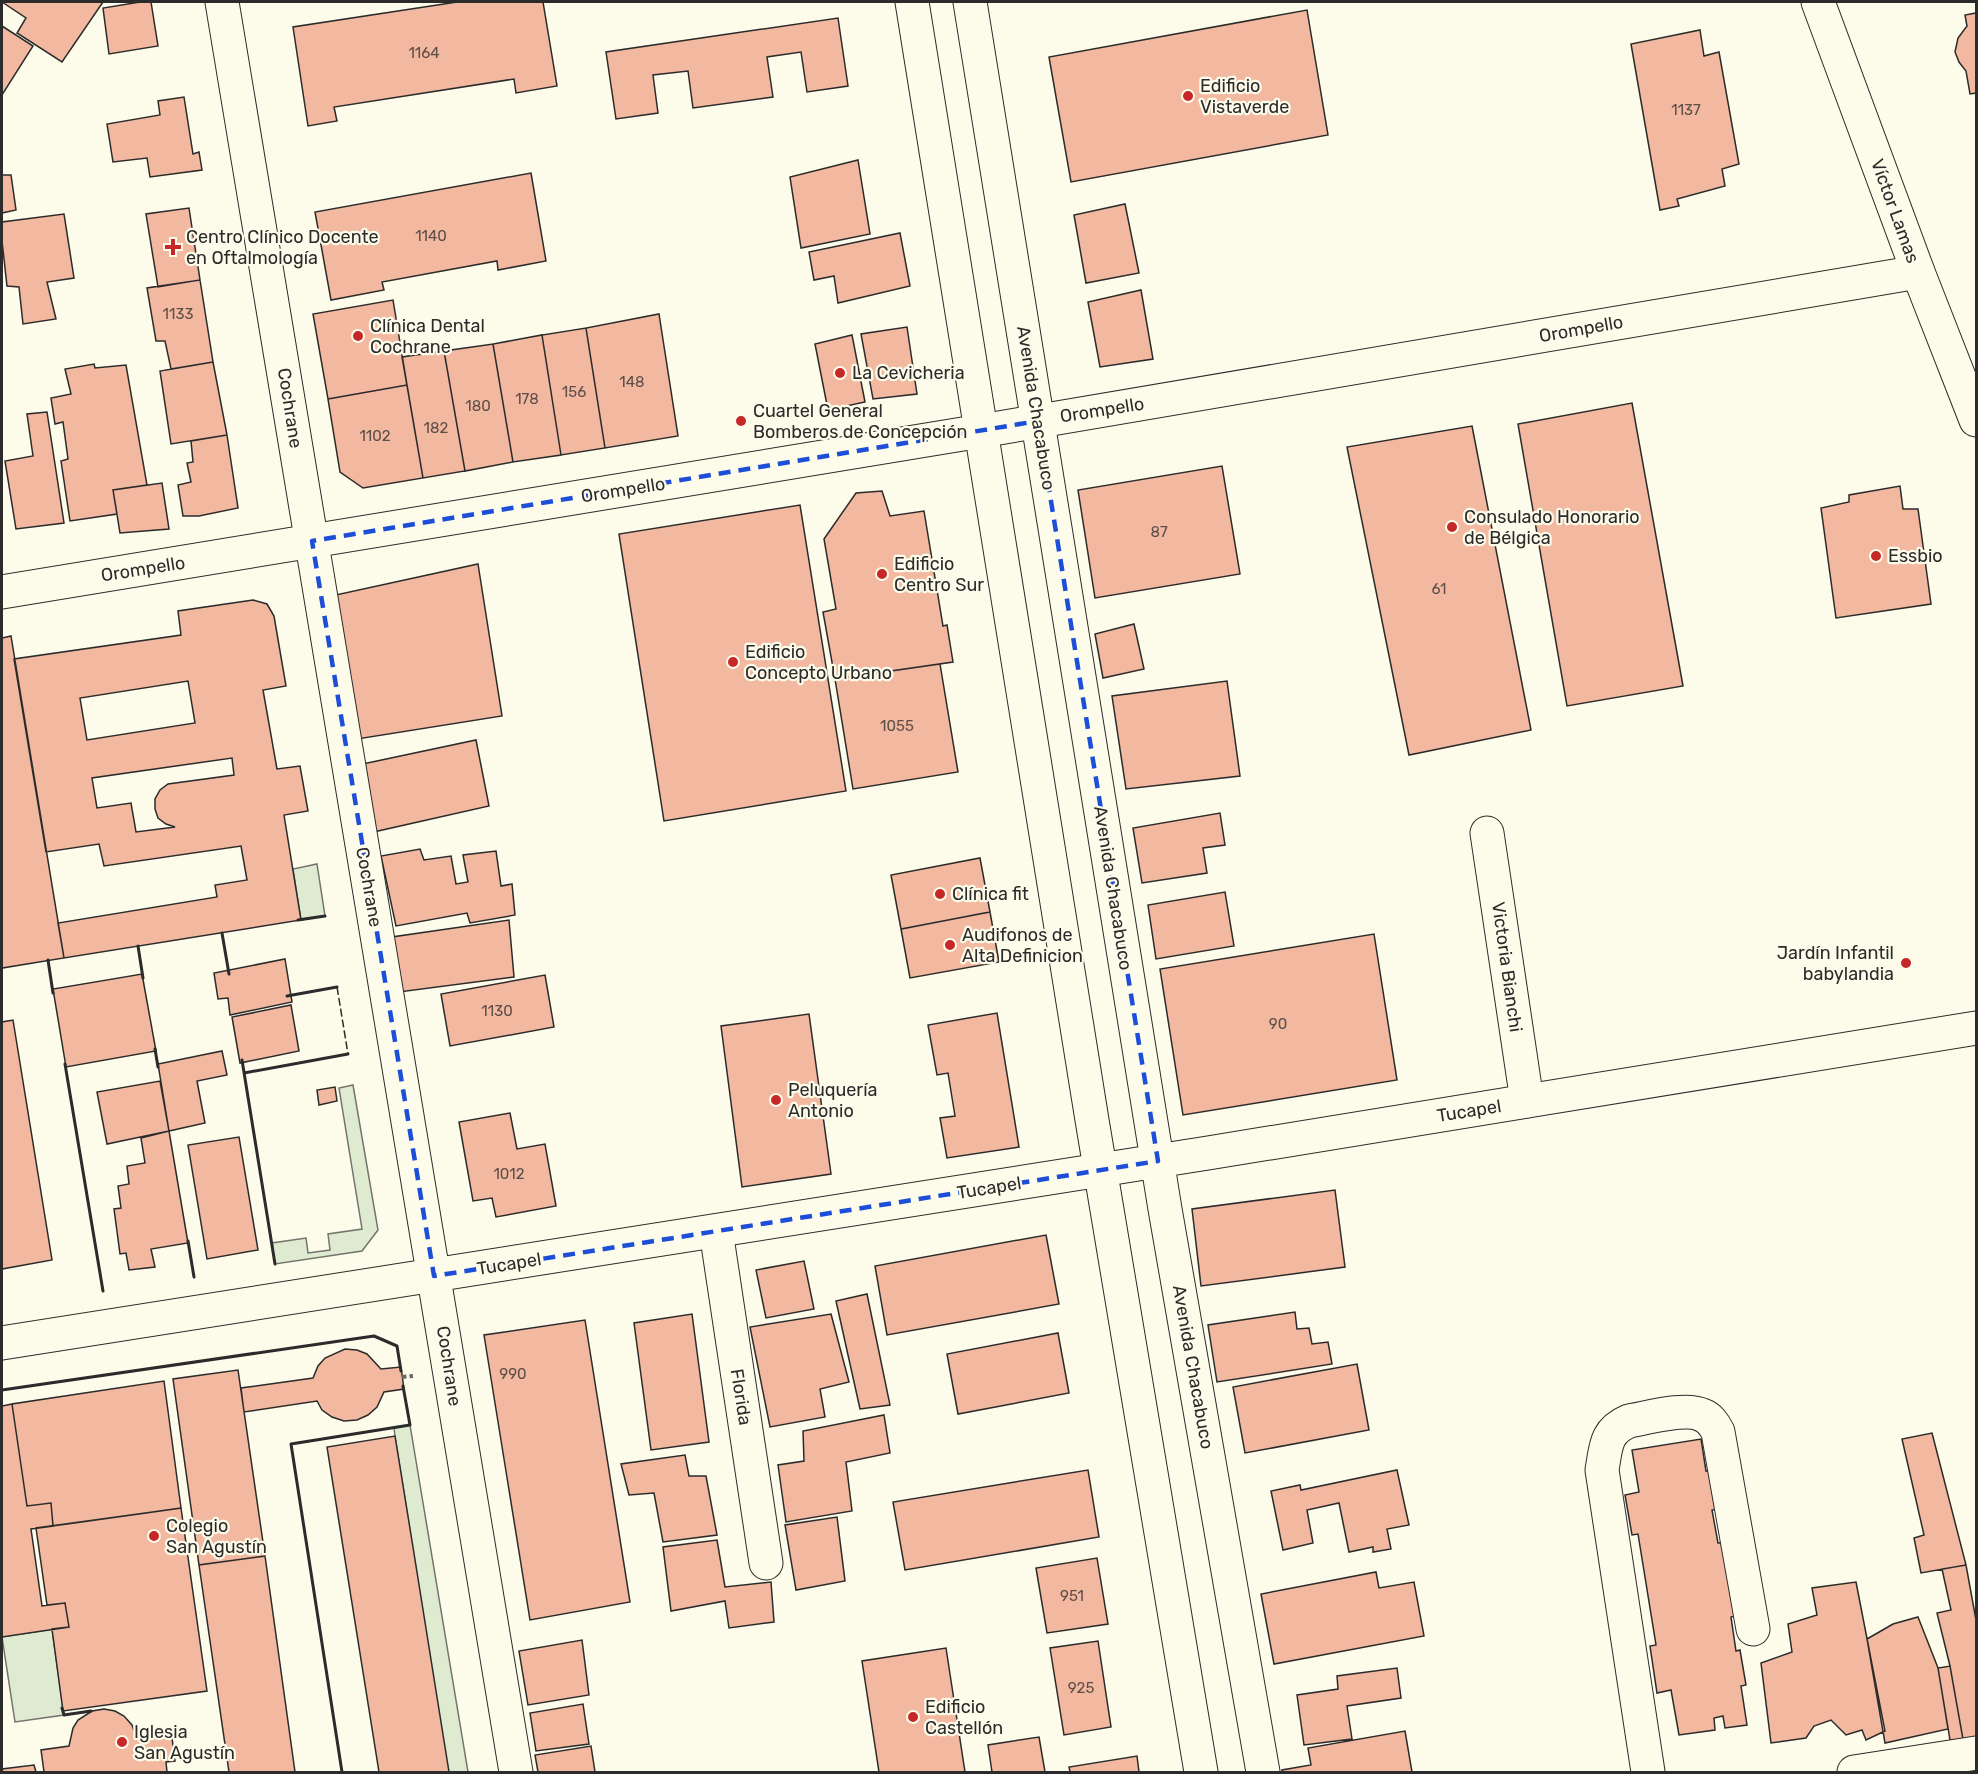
<svg xmlns="http://www.w3.org/2000/svg" width="1978" height="1774" font-family="Rubik,sans-serif">
<rect width="100%" height="100%" fill="#fdfbea"/>
<path fill="#deebd1" stroke="#74746e" stroke-width="1.5" d="M317,864L325,916L301,920L293,869Z
M353,1085L378,1230L362,1251L275,1264L272,1243L306,1238L308,1253L330,1250L328,1234L362,1229L339,1088Z
M410,1425L468,1772H448L395,1436L394,1428Z
M52,1629L64,1715L15,1722L2,1637Z"/>
<path fill="#f2b8a0" stroke="#2b2b2b" stroke-width="1.5" fill-rule="evenodd" d="M2,2H103L62,62L17,33L26,18Z
M140,2H151L158,46L109,54L103,8Z
M457,2H543L557,86L516,93L514,79L334,107L337,121L308,126L293,27Z
M1307,10L1328,135L1071,182L1049,57Z
M1976,13V93L1970,94L1966,71L1959,62L1955,52L1958,38L1967,26L1965,15Z
M838,18L848,86L807,92L801,52L767,57L773,97L693,108L688,71L653,75L658,113L616,119L606,52Z
M2,26L33,46L2,95Z
M1700,30L1704,56L1719,52L1739,164L1722,169L1725,186L1677,199L1679,206L1660,210L1631,44Z
M184,97L193,154L199,152L202,170L150,177L147,158L113,162L107,124L160,115L158,101Z
M858,160L870,234L801,248L790,177Z
M531,173L546,261L498,270L497,261L382,282L384,290L331,300L315,212Z
M2,175H11L16,210L2,213Z
M1125,204L1139,273L1086,283L1074,215Z
M189,208L200,280L158,287L146,214Z
M64,214L74,278L47,282L56,319L23,324L19,287L7,286L2,241V222Z
M900,233L910,286L838,303L834,276L814,280L809,252Z
M200,280L213,362L171,369L165,341H156L147,288Z
M1141,290L1153,359L1100,367L1088,302Z
M393,300L407,385L328,399L313,314Z
M659,314L678,436L605,448L586,328Z
M907,327L917,394L873,399L861,334Z
M586,328L605,448L561,455L542,335Z
M542,335L561,455L513,462L493,344Z
M852,335L865,402L828,410L815,344Z
M493,344L513,462L465,471L444,351Z
M444,351L465,471L423,478L402,357Z
M213,362L227,435L171,444L160,371Z
M94,364L95,368L126,365L147,485L113,490L117,514L70,521L61,461L68,459L63,422L55,424L51,398L71,394L65,369Z
M407,385L423,478L363,488L340,472L328,399Z
M1632,403L1683,686L1567,706L1518,424Z
M47,412L64,523L16,529L5,461L33,456L27,414Z
M1472,426L1531,730L1409,755L1347,447Z
M227,435L238,508L199,516H183L178,485L191,482L187,463L193,462L191,441Z
M1222,466L1240,574L1095,598L1078,490Z
M162,483L169,529L120,533L113,490Z
M1900,486L1903,509H1918L1931,604L1836,618L1821,508L1849,502V495Z
M882,491L890,516L924,511L943,626L947,625L953,662L835,679L823,612L836,609L824,539L856,493Z
M800,505L846,791L664,821L619,534Z
M478,564L502,716L351,740L331,596Z
M253,600L267,604L274,616L286,686L263,690L277,769L300,766L308,811L284,815L301,920L64,958L58,923L217,897L215,885L247,880L241,846L104,866L99,844L46,852L14,659L181,635L178,611ZM188,681L195,723L87,740L80,698ZM232,758L234,775L168,784L160,790L155,799V809L158,818L166,824L175,827L136,832L131,803L97,808L92,778Z
M1134,624L1144,669L1103,678L1095,634Z
M11,636L64,958L2,968V638Z
M940,664L958,772L853,789L835,679Z
M1227,681L1240,776L1126,789L1112,696Z
M476,740L489,806L369,833L358,765Z
M1220,813L1225,845L1203,848L1207,873L1142,883L1133,828Z
M420,849L424,860L451,856L456,884L468,882L463,855L496,851L501,886L512,884L515,915L470,923L467,913L396,926L381,856Z
M980,858L990,912L901,929L891,875Z
M1225,892L1234,946L1156,959L1148,905Z
M990,912L999,962L910,978L901,929Z
M509,920L514,977L399,992L392,937Z
M1374,934L1397,1080L1183,1115L1160,969Z
M285,959L292,1002L230,1015L228,998L218,999L214,973Z
M142,974L156,1051L66,1067L53,989Z
M545,975L554,1027L450,1046L441,994Z
M291,1005L299,1051L240,1063L232,1017Z
M997,1013L1019,1147L947,1158L940,1118L955,1116L948,1073L937,1075L928,1025Z
M809,1014L831,1174L742,1187L721,1026Z
M13,1020L52,1260L2,1269V1022Z
M222,1051L227,1075L197,1081L205,1123L169,1131L158,1064Z
M160,1081L169,1131L107,1144L97,1092Z
M335,1087L337,1101L319,1105L317,1090Z
M510,1113L517,1149L545,1144L556,1206L496,1217L492,1198L473,1201L459,1122Z
M169,1131L188,1243L151,1249L155,1267L129,1270L126,1253L120,1254L114,1209L121,1208L118,1186L129,1184L127,1166L145,1163L141,1138Z
M239,1137L258,1250L207,1259L188,1145Z
M1335,1190L1345,1267L1201,1286L1192,1209Z
M1046,1235L1059,1304L887,1335L875,1266Z
M804,1261L814,1309L766,1318L756,1270Z
M867,1294L890,1405L860,1409L836,1301Z
M1295,1312L1297,1329L1309,1328L1312,1344L1328,1342L1332,1364L1217,1382L1208,1325Z
M692,1314L709,1442L651,1450L634,1323Z
M831,1314L849,1382L820,1389L825,1417L770,1427L750,1327Z
M585,1320L630,1602L530,1620L484,1335Z
M1058,1333L1069,1393L958,1414L947,1354Z
M345,1349L357,1350L367,1354L381,1369L401,1367L404,1389L384,1392L377,1407L368,1415L357,1420L344,1421L332,1417L322,1410L317,1401L244,1412L241,1388L313,1378L318,1366L325,1358Z
M1357,1364L1369,1430L1245,1453L1233,1387Z
M238,1370L265,1556L199,1565L173,1379Z
M164,1381L181,1508L53,1526L51,1503L27,1506L12,1404Z
M12,1404L27,1506L51,1503L53,1526L31,1529L42,1606L65,1603L69,1627L2,1637V1406Z
M884,1415L890,1453L846,1462L852,1511L786,1522L778,1465L804,1461L803,1431Z
M1932,1433L1966,1565L1921,1573L1914,1538L1924,1535L1902,1439Z
M395,1436L412,1541L449,1772H379L327,1447Z
M1701,1439L1706,1471L1711,1470L1718,1509L1712,1510L1718,1543H1723L1735,1616L1731,1617L1736,1651L1740,1650L1746,1685L1741,1686L1747,1725L1725,1728L1723,1716L1714,1718L1715,1730L1679,1735L1671,1690L1657,1693L1650,1646L1656,1645L1638,1534L1632,1535L1625,1495L1639,1492L1632,1450Z
M685,1455L689,1476H706L717,1535L663,1542L654,1493L629,1495L621,1464Z
M1088,1470L1099,1537L905,1570L893,1502Z
M1397,1470L1409,1525L1387,1529L1391,1549L1373,1552V1547L1349,1552L1339,1503L1307,1510L1313,1543L1283,1550L1271,1491L1300,1485L1301,1490Z
M181,1508L207,1691L63,1711L52,1629L69,1627L65,1603L47,1605L36,1528Z
M837,1517L845,1581L796,1590L785,1525Z
M717,1540L725,1587L771,1582L774,1622L729,1628L725,1601L671,1611L663,1547Z
M265,1556L295,1772H229L199,1565Z
M1097,1558L1108,1624L1047,1633L1036,1568Z
M1966,1565L1976,1620V1743L1964,1745L1950,1666L1937,1613L1951,1610L1942,1569Z
M1376,1572L1379,1588L1414,1582L1424,1636L1274,1664L1261,1594Z
M1856,1582L1885,1731L1866,1740L1862,1730L1846,1735L1831,1720L1814,1726L1806,1738L1771,1743L1761,1663L1792,1652L1788,1624L1817,1615L1812,1588Z
M1918,1617L1938,1668L1948,1729L1885,1743L1867,1639L1893,1624Z
M582,1640L589,1695L528,1705L519,1651Z
M1098,1641L1111,1727L1064,1735L1050,1648Z
M946,1648L965,1772H879L862,1661Z
M1950,1666L1964,1745L1951,1746L1938,1668Z
M1397,1668L1401,1698L1347,1706L1352,1739L1304,1745L1297,1695L1338,1689L1337,1676Z
M583,1704L589,1744L536,1751L530,1713Z
M104,1709L115,1711L124,1716L132,1725L136,1736L171,1730L175,1761L166,1762L167,1772H44L41,1750L69,1746L73,1728L78,1720L92,1711Z
M1405,1731L1412,1772H1282V1770L1311,1765L1308,1748Z
M1039,1737L1045,1772H992L988,1745Z
M591,1746L595,1772H538L535,1755Z
M1137,1756L1139,1772H1070L1069,1767Z
M34,1765L36,1772H2V1769Z"/>
<g fill="none" stroke-linecap="round" stroke-linejoin="round">
<defs>
<path id="minor" d="M222,2L516,1772
M2,592L981,431L1918,272
M1487,833L1527,1101
M716,1231L766,1563
M1648,1772L1602,1470C1606,1447 1605,1431 1629,1421C1647,1418 1686,1407 1702,1415C1710,1418 1714,1424 1718,1432L1753,1629
M1854,1772L1976,1753"/>
<path id="major" d="M912,2L1092,1120L1201,1772
M970,2L1165,1209L1263,1772
M1818,2L1918,272L1976,420
M2,1343L1208,1153L1976,1028"/>
</defs>
<use href="#minor" stroke="#2b2b2b" stroke-width="35"/>
<use href="#major" stroke="#2b2b2b" stroke-width="35"/>
<path stroke="#6a6964" stroke-width="4" stroke-dasharray="4.5 3" stroke-linecap="butt" d="M402,1377L413,1376"/>
<use href="#minor" stroke="#fdfbea" stroke-width="33"/>
<use href="#major" stroke="#fdfbea" stroke-width="33"/>
<path stroke="#2b2b2b" stroke-width="1.5" stroke-dasharray="8 3" stroke-linecap="butt" d="M337,987L348,1054"/>
<path stroke="#2b2b2b" stroke-width="3" d="M298,920L325,916
M222,933L229,974
M138,946L143,978
M48,960L53,993
M287,996L337,987
M155,1049L158,1067
M242,1060L275,1264
M65,1064L103,1291
M244,1073L348,1054
M188,1241L194,1277
M2,1390L374,1336L397,1346L401,1371
M62,1708L64,1715L91,1711
M342,1772L291,1444L410,1425L403,1386"/>
</g>
<path fill="none" stroke="#1d4ed8" stroke-width="4.5" stroke-dasharray="12 8" stroke-linejoin="round" d="M1038,421L1158,1161L434,1276L312,541Z"/>
<g fill="#c62828" stroke="#fdfbea" stroke-width="2">
<circle cx="1188" cy="96" r="6"/>
<path d="M170 238h6v6h6v6h-6v6h-6v-6h-6v-6h6z"/>
<circle cx="358" cy="336" r="6"/>
<circle cx="840" cy="373" r="6"/>
<circle cx="741" cy="421" r="6"/>
<circle cx="1452" cy="527" r="6"/>
<circle cx="1876" cy="556" r="6"/>
<circle cx="882" cy="574" r="6"/>
<circle cx="733" cy="662" r="6"/>
<circle cx="940" cy="894" r="6"/>
<circle cx="950" cy="945" r="6"/>
<circle cx="1906" cy="963" r="6"/>
<circle cx="776" cy="1100" r="6"/>
<circle cx="154" cy="1536" r="6"/>
<circle cx="913" cy="1717" r="6"/>
<circle cx="122" cy="1742" r="6"/>
</g>
<g text-anchor="middle" stroke-width="4.5" stroke-linejoin="round" paint-order="stroke">
<g font-size="15" fill="#5d4e48">
<text x="424" y="58">1164</text>
<text x="1686" y="115">1137</text>
<text x="431" y="241">1140</text>
<text x="178" y="319">1133</text>
<text x="632" y="387">148</text>
<text x="574" y="397">156</text>
<text x="527" y="404">178</text>
<text x="478" y="411">180</text>
<text x="436" y="433">182</text>
<text x="375" y="441">1102</text>
<text x="1159" y="537">87</text>
<text x="1439" y="594">61</text>
<text x="897" y="731">1055</text>
<text x="497" y="1016">1130</text>
<text x="1278" y="1029">90</text>
<text x="509" y="1179">1012</text>
<text x="513" y="1379">990</text>
<text x="1072" y="1601">951</text>
<text x="1081" y="1693">925</text>
</g>
<g font-size="18" fill="#2b2b2b" stroke="#fdfbea" text-anchor="start">
<text x="1200" y="92">Edificio<tspan x="1200" dy="21">Vistaverde</tspan></text>
<text x="186" y="243">Centro Clínico Docente<tspan x="186" dy="21">en Oftalmología</tspan></text>
<text x="370" y="332">Clínica Dental<tspan x="370" dy="21">Cochrane</tspan></text>
<text x="852" y="379">La Cevicheria</text>
<text x="753" y="417">Cuartel General<tspan x="753" dy="21">Bomberos de Concepción</tspan></text>
<text x="1464" y="523">Consulado Honorario<tspan x="1464" dy="21">de Bélgica</tspan></text>
<text x="1888" y="562">Essbio</text>
<text x="894" y="570">Edificio<tspan x="894" dy="21">Centro Sur</tspan></text>
<text x="745" y="658">Edificio<tspan x="745" dy="21">Concepto Urbano</tspan></text>
<text x="952" y="900">Clínica fit</text>
<text x="962" y="941">Audifonos de<tspan x="962" dy="21">Alta Definicion</tspan></text>
<text x="1894" y="959" text-anchor="end">Jardín Infantil<tspan x="1894" dy="21">babylandia</tspan></text>
<text x="788" y="1096">Peluquería<tspan x="788" dy="21">Antonio</tspan></text>
<text x="166" y="1532">Colegio<tspan x="166" dy="21">San Agustín</tspan></text>
<text x="925" y="1713">Edificio<tspan x="925" dy="21">Castellón</tspan></text>
<text x="134" y="1738">Iglesia<tspan x="134" dy="21">San Agustín</tspan></text>
</g>
<g font-size="18" fill="#2b2b2b" stroke="#fdfbea">
<text transform="translate(1895 211) rotate(70)" y="6">Víctor Lamas</text>
<text transform="translate(1581 329) rotate(-10)" y="6">Orompello</text>
<text transform="translate(290 408) rotate(81)" y="6">Cochrane</text>
<text transform="translate(1036 408) rotate(81)" y="6">Avenida Chacabuco</text>
<text transform="translate(1102 410) rotate(-9)" y="6">Orompello</text>
<text transform="translate(623 490) rotate(-9)" y="6">Orompello</text>
<text transform="translate(143 569) rotate(-9)" y="6">Orompello</text>
<text transform="translate(369 887) rotate(80)" y="6">Cochrane</text>
<text transform="translate(1113 888) rotate(81)" y="6">Avenida Chacabuco</text>
<text transform="translate(1507 967) rotate(82)" y="6">Victoria Bianchi</text>
<text transform="translate(1469 1111) rotate(-9)" y="6">Tucapel</text>
<text transform="translate(989 1188) rotate(-9)" y="6">Tucapel</text>
<text transform="translate(509 1264) rotate(-9)" y="6">Tucapel</text>
<text transform="translate(449 1366) rotate(81)" y="6">Cochrane</text>
<text transform="translate(1193 1367) rotate(80)" y="6">Avenida Chacabuco</text>
<text transform="translate(741 1397) rotate(81)" y="6">Florida</text>
</g>
</g>
<rect width="1978" height="1774" fill="none" stroke="#2b2b2b" stroke-width="6"/>
</svg>
